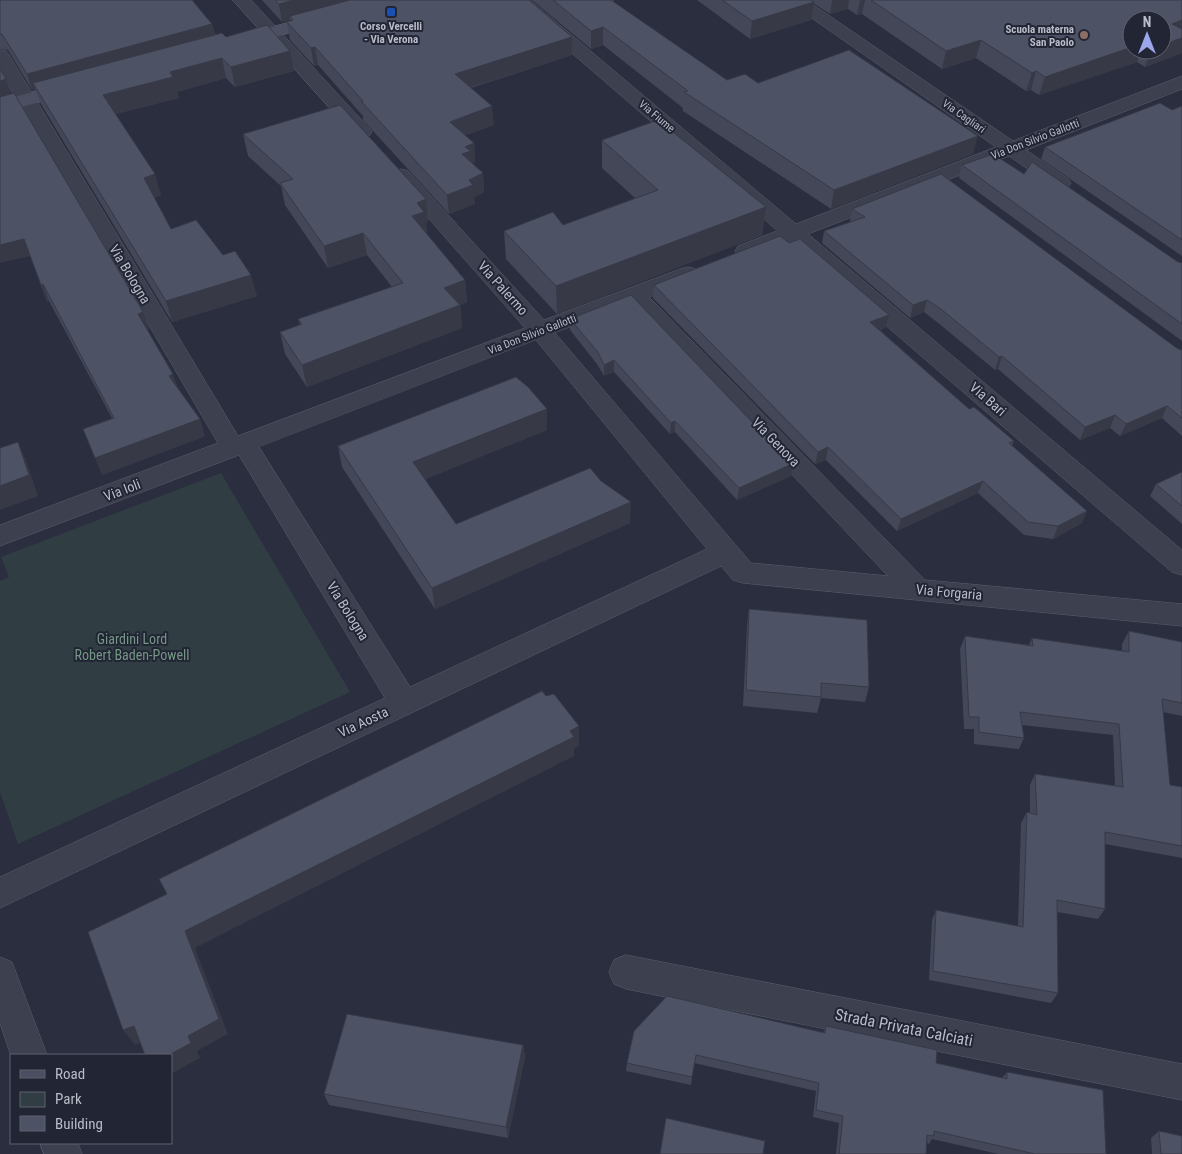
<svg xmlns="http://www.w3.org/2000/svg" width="1182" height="1154" font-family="'Roboto Condensed',sans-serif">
<rect width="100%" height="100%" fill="#2a2e3f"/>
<path fill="#303e44" d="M221,473L350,692L18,844L0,792V581L9,577L1,557Z"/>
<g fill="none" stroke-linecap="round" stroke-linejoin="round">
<defs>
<path id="street" d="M233,0H251L369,128L372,132L369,136H355Z
M511,0H530L796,224L996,147L786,0H806L1013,141L1182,76V89L1026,150L1068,179L1071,183L1068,187L1061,189L1054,187L1009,156L808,234L1182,550V575L1172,572L789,242C774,248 755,260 738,256L735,251L738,246L777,231Z
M0,50L6,51L9,55L238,436L525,328L394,179L391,175L394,171L401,169L408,171L544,320L680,269L688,267L696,269L699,274L696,279L649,297L925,580L1182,604V626L743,583L733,580L721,566L0,908V877L385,698L239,455L0,546V525L218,443L0,71ZM631,304L888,576L751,563L555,333ZM536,340L707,549L410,687L259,447Z
M626,955L1182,1064V1100L626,989L614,984L609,972L614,960Z
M0,957L12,962L47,1055L11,1056L0,1023Z
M40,1143H78L82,1154H44Z"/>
<path id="secondary" d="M371,0H399L396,4L238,47L232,46L229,42L232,38Z
M73,81L80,83L82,87L80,91L0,113V101Z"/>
</defs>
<use href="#street" stroke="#5b5e6c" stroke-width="1"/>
<use href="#secondary" stroke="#5b5e6c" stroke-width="1"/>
<use href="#street" fill="#3d404f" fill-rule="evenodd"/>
<use href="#secondary" fill="#4c4f61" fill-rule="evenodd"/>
</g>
<path fill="#434757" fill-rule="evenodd" d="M0,0L212,24L215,34L226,37L294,71L235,87L226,78L177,92L179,98L115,114L161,195L154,198L171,229L223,255L257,296L172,322L41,104L35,89L32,90L8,50L0,49Z
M262,0H529L572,37V55L471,88L494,125L465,135L474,143L475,162L472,164L483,173L484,192L474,197L475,204L449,214L363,120V116L318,65L314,66L290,40L287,22L290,21V20L282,22Z
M532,0H614V2L727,80L758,83L973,154L831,209L683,111V108L603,45L591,49Z
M697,0H1182V53L1145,67L1137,62L1039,95L1031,90L1026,91L976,58L942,69L862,14L857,15L848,9L830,14L813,3L811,20L750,39ZM1132,20H1162V50H1132Z
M12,94L149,329L147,330L177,387L205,436L102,475L112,418L49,301L47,302L30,256Z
M1182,106V256L1041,159L1045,147L1172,110Z
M243,134L426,199L428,222L426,223L427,234L465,280L467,302L460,305L462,328L307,387L285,354L280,332L300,325L298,319L392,287L367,255L328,268L285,205L281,186L248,156Z
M602,140L766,207L762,235L557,314L506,259L504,231L563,225L635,198L602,168Z
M962,165L1024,174L1178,262L1182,263V341L959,178Z
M852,209L1182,350V436L1162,418L1120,436L1110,428L1080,440L998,369L995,370L937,322L924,312L910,318L822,243L824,231L851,222L850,221Z
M789,243L889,315L886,327L880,330L969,409L1014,441L1012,446L1087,511L1082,523L1053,539L1024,535L978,493L897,531L826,460L815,464L653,298L654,285Z
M570,319L791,476L737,500L675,432L670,434L614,372L604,376L597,364L570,330Z
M547,430L425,479L456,524L630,523L435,609L342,467L338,446Z
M1182,472V524L1150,496L1156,484Z
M749,609L869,687L865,702L821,698L817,713L743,706L747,625Z
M1129,631L1182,642V716L1163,712L1170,785L1182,787V858L1105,844V909L1098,919L1057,912L1058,993L1051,1003L929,980L932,920L936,910L1018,926L1021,823L1027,812L1030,813V785L1035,774L1115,786L1113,735L1022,725L1024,738L1019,749L974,744V729H964L960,649L965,636L1029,645L1032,638L1122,651V644Z
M826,1026L936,1063L1002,1078L1007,1072L1106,1154H998L932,1139L929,1144L927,1143L926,1154H836L839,1123L813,1117L816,1091L694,1063L691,1085L626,1071L627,1063L823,1033Z
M523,1045L525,1057L508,1138L329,1105L324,1094Z
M1159,1131L1182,1154H1152L1151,1138Z"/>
<path fill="#373947" d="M294,0H363L290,16V20L282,22L279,4Z
M832,0H849L848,9L830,14Z
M860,0H865L862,14L857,15Z
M814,2L811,20L750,39L752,21Z
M1182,20V36L1172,24Z
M212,24L216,40L33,83L35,89L32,90L27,74Z
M603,27V45L591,49V31Z
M572,37V55L456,92L455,74Z
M1182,38V53L1145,67L1151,50H1162V45Z
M981,40L976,58L942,69L946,51Z
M315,47L318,65L314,66L311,48Z
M1132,47V50H1141L1137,62L1039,95L1045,77Z
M290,51L294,71L235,87L231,67Z
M222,58L226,78L177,92L179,98L109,116L103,95L170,72Z
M1036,71L1031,90L1026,91L1032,73Z
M6,79L12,96L0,99V81Z
M492,106L494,125L451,141L450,122Z
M978,136L973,154L831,209L834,190Z
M474,143L475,162L472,164L462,154L465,147Z
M483,173L484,192L474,197L475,204L449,214L447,195L469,180Z
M155,174L161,195L151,199L144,178Z
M426,199L428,222L426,223L427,234L412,216L417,203Z
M766,207L762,235L557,314L556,286Z
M363,233L367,255L328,268L324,246Z
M24,239L31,256L0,263V245Z
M251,275L257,296L172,322L166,301Z
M465,280L467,302L446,310L444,288Z
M43,284L49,301L47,302L41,285Z
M927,300L924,312L910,318L913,305Z
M460,305L462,328L307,387L302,365Z
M143,312L149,329L144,331L138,314Z
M889,315L886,327L868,335L870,322Z
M1002,356L998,369L995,370L999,357Z
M614,360V372L604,376V365Z
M173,374L179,391L169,376Z
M1167,406L1162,418L1120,436L1126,424Z
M547,409V430L416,483L413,462Z
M1115,415L1110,428L1080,440L1085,427Z
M200,419L205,436L102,475L95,458Z
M675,421V432L670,434L671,423Z
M18,442L27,463L38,496L0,510V486Z
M828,447L826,460L815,464L818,452Z
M792,464L791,476L737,500L739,488Z
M983,481L978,493L897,531L901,519Z
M631,502L630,523L435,609L432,588Z
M1087,511L1082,523L1053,539L1058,526Z
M579,726V746L574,749V756L195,948L228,1034L197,1051L200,1058L171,1074V1055H169L188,1036L185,931Z
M134,1026L145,1041L135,1045L123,1030Z
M523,1045L525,1057L508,1138L506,1127Z"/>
<path fill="#4e5265" stroke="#373947" d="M0,0H192L212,24L27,74L2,34H0Z
M275,0H294L279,4Z
M350,0H529L572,37L455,74L492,106L450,122L474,143L465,147L471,151L462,154L483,173L469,180L473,185L447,195L361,101H363L315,47L311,48L287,22L293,20L290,16Z
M553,0H611L727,80L745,74L758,83L849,50L978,136L834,190L684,92L688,91L603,27L591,31Z
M722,0H811L814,2L752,21Z
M871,0H1182V20L1172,24L1182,29V38L1162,45V20H1132V47L1045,77L1036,71L1032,73L981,40L946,51Z
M267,25L290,51L231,67L222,58L170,72L173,77L103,95L155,174L144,178L171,229L196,220L223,255L235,251L251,275L166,301L33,83L222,33L226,37Z
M0,69L6,79L0,81Z
M14,93L143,312L138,314L173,374L169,376L200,419L95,458L83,429L114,418L43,284L41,285L24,239L0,245V97Z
M1160,103L1172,110L1182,106V240L1045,147Z
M340,105L426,199L417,203L424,212L412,216L465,280L444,288L460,305L302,365L280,332L302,324L298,319L403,283L363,233L324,246L280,183L293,179L243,134Z
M658,120L766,207L556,286L504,231L553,212L563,225L658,190L602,140Z
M993,154L1024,174L1032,162L1178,262L1182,263V324L962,165Z
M941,174L1178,349L1182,350V418L1167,406L1126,424L1115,415L1085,427L1002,356L999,357L941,309L927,300L913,305L824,231L865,217L852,209Z
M780,236L789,243L800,239L889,315L870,322L969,409L974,407L1014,441L1009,443L1087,511L1058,526L1028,522L983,481L901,519L828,447L818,452L654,285Z
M631,295L792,464L739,488L675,421L671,423L614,360L604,365L598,352L570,319Z
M516,377L528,387L547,409L413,462L456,524L590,468L601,481L631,502L432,588L338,446Z
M18,442L29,475L0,486V448Z
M1182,472V506L1156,484Z
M749,609L867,620L869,687L821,683V697L746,690Z
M1129,631L1182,642V703L1162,699L1170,785L1182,787V846L1105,832V909L1057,900L1058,993L933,971L936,910L1023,927L1027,812L1037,815L1035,774L1123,787L1119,724L1020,712L1024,738L979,732V717H969L965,636L1033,646L1032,638L1129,652Z
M542,691L546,696L554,694L579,726L570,731L574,737L185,931L219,1019L188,1036L191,1043L169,1055H145L134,1026L123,1030L88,932L167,894L159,879Z
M667,996L825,1033L826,1026L937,1050L936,1063L1007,1079V1072L1103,1090L1106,1154H1035L934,1131V1136L927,1135L926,1154H839L843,1116L816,1110L819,1083L696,1055L692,1077L627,1063L634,1031Z
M347,1014L523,1045L506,1127L324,1094Z
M666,1118L765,1141L763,1154H660Z
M1159,1131L1182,1136V1154H1161Z"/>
<rect fill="#1a4fb4" stroke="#222534" stroke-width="2" x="386" y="7" width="10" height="10" rx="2.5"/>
<circle fill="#8d6e63" stroke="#222534" stroke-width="2" cx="1084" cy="35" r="5"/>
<g text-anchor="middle" stroke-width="4" stroke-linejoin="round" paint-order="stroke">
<g font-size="11" font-weight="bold" fill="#babcc9" stroke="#222534">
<text x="391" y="30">Corso Vercelli<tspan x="391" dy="13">- Via Verona</tspan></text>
<text x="1074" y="33" text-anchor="end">Scuola materna<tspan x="1074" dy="13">San Paolo</tspan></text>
</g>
<g font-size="11" fill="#babcc9" stroke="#222534">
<text transform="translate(657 116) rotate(40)" y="4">Via Fiume</text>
<text transform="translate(964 116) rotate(35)" y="4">Via Cagliari</text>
<text transform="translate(1035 139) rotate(-21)" y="4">Via Don Silvio Gallotti</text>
<text transform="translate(532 334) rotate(-21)" y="4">Via Don Silvio Gallotti</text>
</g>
<g font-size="14" fill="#babcc9" stroke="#222534">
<text transform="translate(130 274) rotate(59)" y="5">Via Bologna</text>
<text transform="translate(503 288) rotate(48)" y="5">Via Palermo</text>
<text transform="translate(988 399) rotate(41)" y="5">Via Bari</text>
<text transform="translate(776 442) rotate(46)" y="5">Via Genova</text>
<text transform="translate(122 490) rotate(-21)" y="5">Via Ioli</text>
<text transform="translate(949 592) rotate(5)" y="5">Via Forgaria</text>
<text transform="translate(348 611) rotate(58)" y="5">Via Bologna</text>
<text transform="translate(363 722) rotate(-25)" y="5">Via Aosta</text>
</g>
<g font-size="14" fill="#749785" stroke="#222534">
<text x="132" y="644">Giardini Lord<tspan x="132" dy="16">Robert Baden-Powell</tspan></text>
</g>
<g font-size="16" fill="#babcc9" stroke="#222534">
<text transform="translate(904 1027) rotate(11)" y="6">Strada Privata Calciati</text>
</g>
</g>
<rect x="10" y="1054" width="162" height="90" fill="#222534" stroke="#5f6170"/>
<rect x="20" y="1070" width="25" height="8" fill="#4c4f61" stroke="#5f6170"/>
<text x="55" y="1079" font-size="15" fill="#babcc9">Road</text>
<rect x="20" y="1092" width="25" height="15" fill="#303e44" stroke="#5f6170"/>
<text x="55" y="1104" font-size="15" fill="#babcc9">Park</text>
<rect x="20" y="1116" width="25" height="15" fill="#4e5265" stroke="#5f6170"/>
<text x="55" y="1129" font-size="15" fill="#babcc9">Building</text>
<g transform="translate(1147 35)"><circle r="24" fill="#222534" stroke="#5f6170"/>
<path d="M0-4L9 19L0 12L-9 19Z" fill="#9da8ec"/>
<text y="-8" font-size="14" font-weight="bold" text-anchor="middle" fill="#babcc9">N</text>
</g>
</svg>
